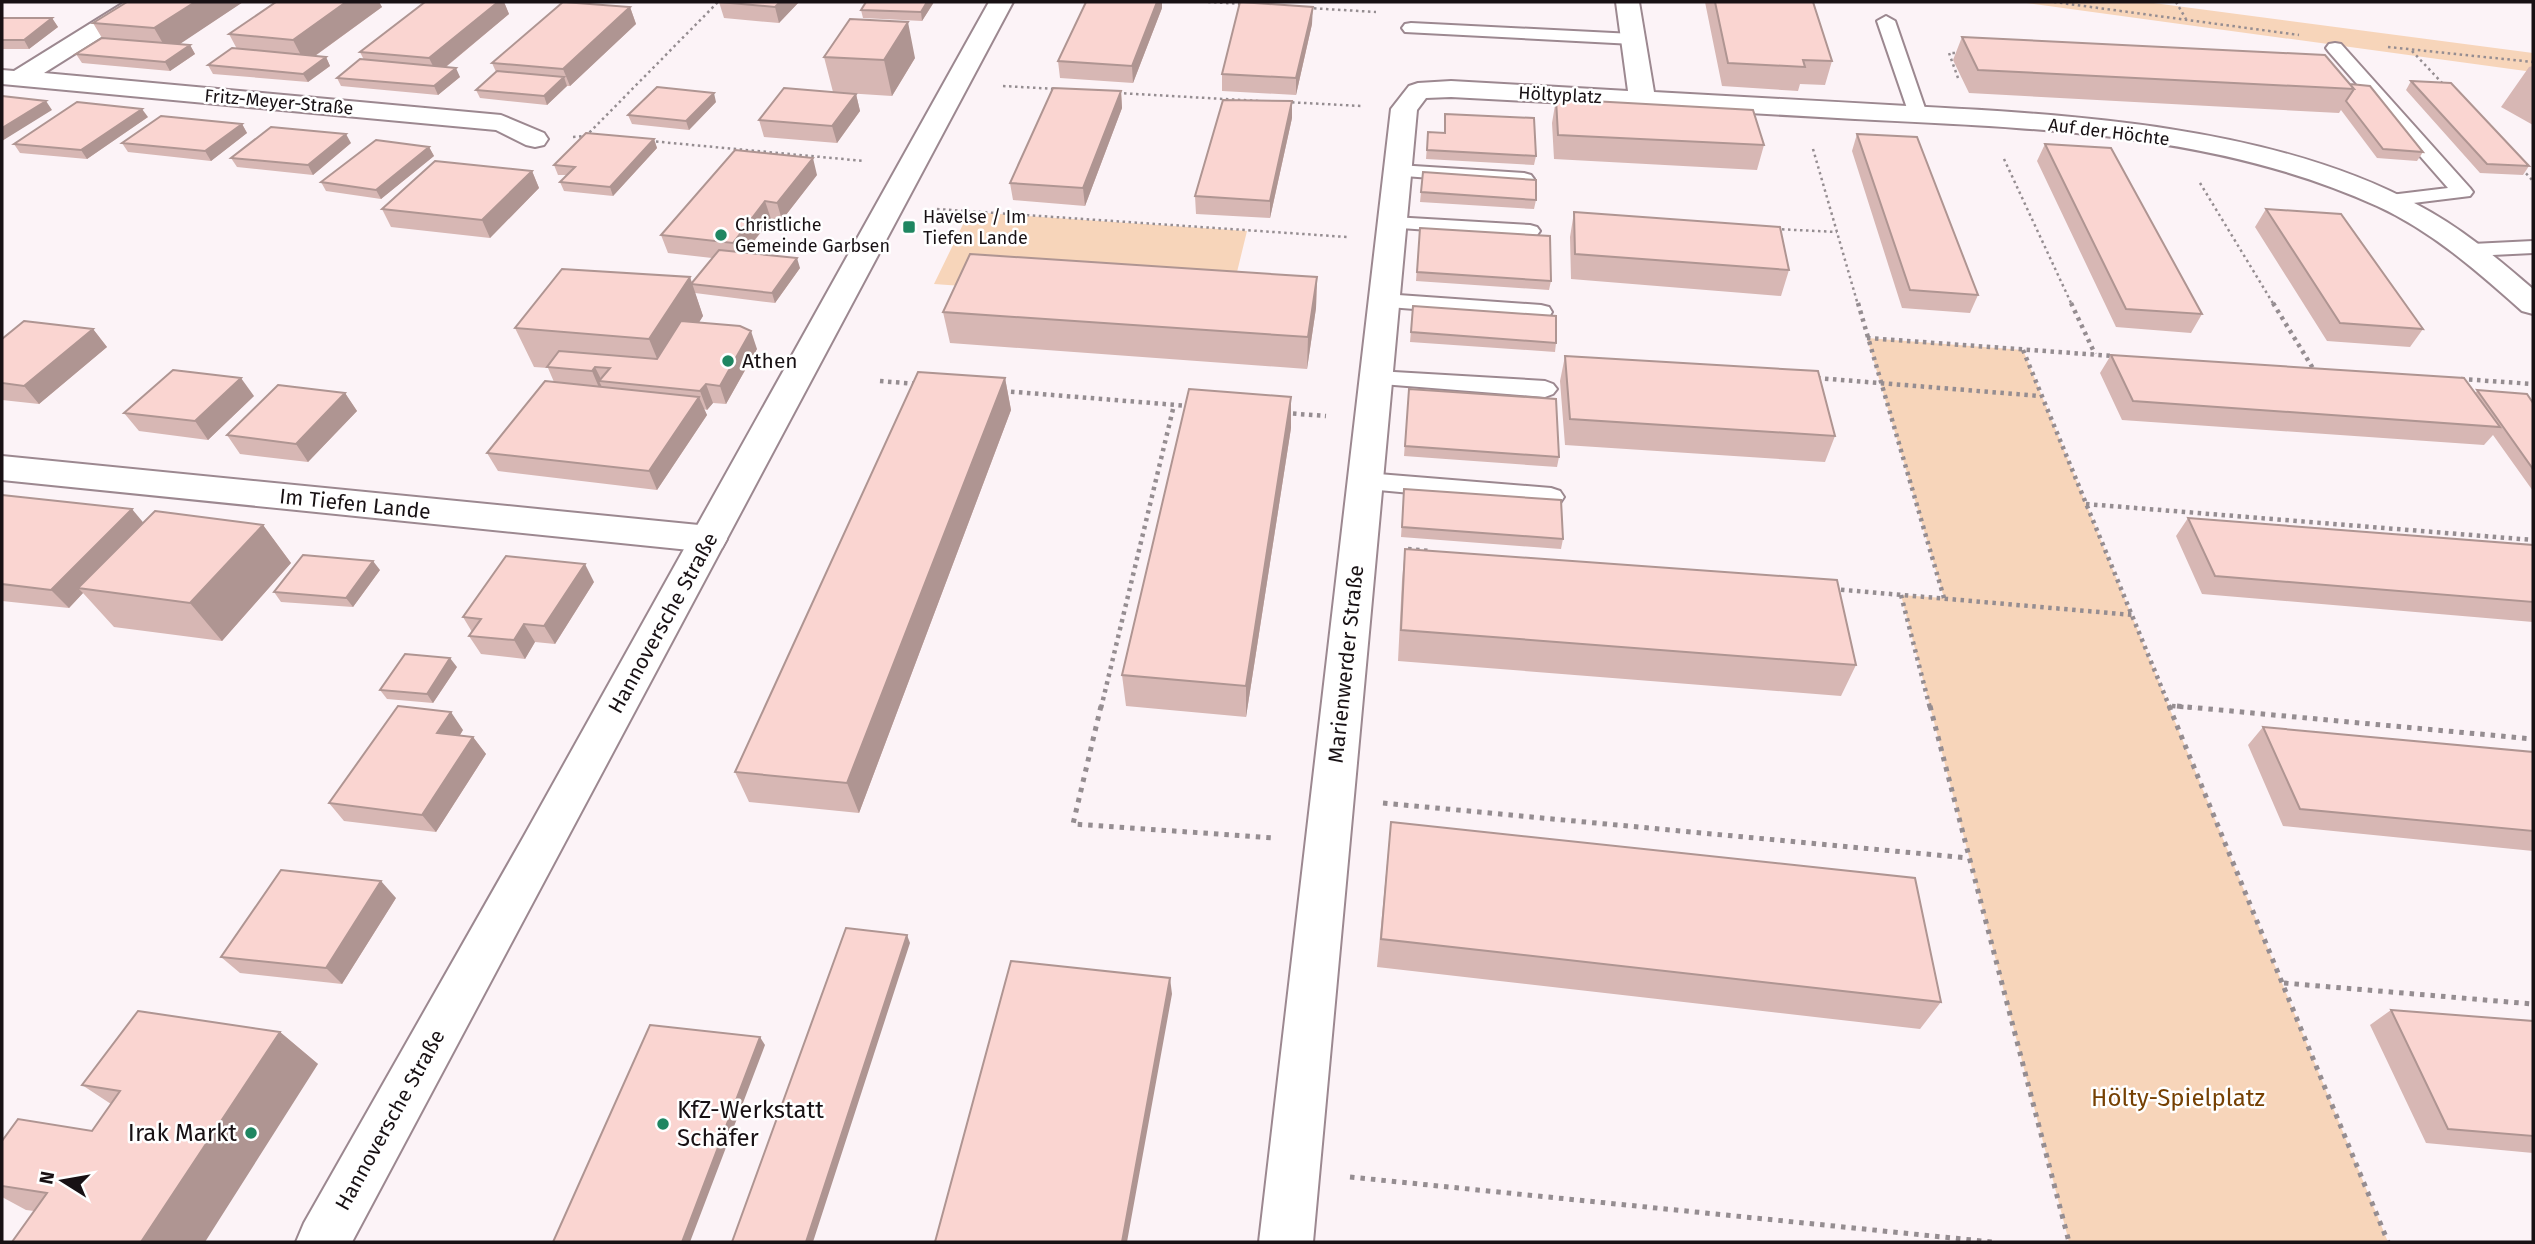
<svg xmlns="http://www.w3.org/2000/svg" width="2535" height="1244" font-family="'Fira Sans',sans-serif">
<rect width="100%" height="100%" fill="#fcf3f7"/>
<path fill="#f7d5ba" d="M2019,2H2146L2533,53V72Z
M969,212L1247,231L1229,305L934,284Z
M1867,338L2023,350L2388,1242H2069L1901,595L1944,598Z"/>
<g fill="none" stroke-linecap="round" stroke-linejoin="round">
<defs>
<path id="service" d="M1886,16L1895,21L1927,114L1925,118L1918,120L1909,114L1877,21Z
M1411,23L1633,34L1642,39L1633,44L1405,32L1402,28L1405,24Z
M2335,43L2341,44L2470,188L2473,192L2470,196L2389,206L2382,204L2379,200L2382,196L2448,188L2329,52L2326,48L2329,44Z
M1398,165L1524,173L1531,175L1534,179L1531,183L1524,185L1391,175L1388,171L1391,167Z
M1393,217L1530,225L1537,227L1540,231L1537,235L1530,237L1386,227L1383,223L1386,219Z
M2533,241V253L2472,256L2464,255L2461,250L2464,245L2472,244Z
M1384,294L1541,305L1549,307L1552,312L1549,317L1541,319L1376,306L1373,301L1376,296Z
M1377,371L1545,381L1553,384L1557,389L1553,394L1545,397L1369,383L1365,378L1369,373Z
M1366,473L1551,488L1560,491L1564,497L1560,503L1551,506L1357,488L1353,482L1357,476Z"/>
<path id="minor" d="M125,2H153L149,7L44,73L501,115L544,133L548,139L544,145L535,147L526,145L496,130L2,84V70L14,71Z
M1616,2H1639L1654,92C1738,97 1823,101 1907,106C2070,114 2273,126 2418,205C2460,227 2497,258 2533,289V314L2522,311C2478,272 2432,231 2377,206C2215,132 2031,128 1855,119C1720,111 1586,104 1451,97L1426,98L1417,110L1313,1242H1259L1391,109L1409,86L1418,83L1451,81L1628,91Z
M2,456L709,526L722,530L727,539L722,548L709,552L2,480Z"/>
<path id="tertiary" d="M989,2H1013L352,1242H296L304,1223L524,836Z"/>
</defs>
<use href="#service" stroke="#9c8890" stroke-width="4"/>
<use href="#minor" stroke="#9c8890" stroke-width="4"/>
<use href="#tertiary" stroke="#9c8890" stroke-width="4"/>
<path stroke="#958d91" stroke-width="2.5" stroke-dasharray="2.5 3.5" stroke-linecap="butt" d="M1208,2L1243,4
M2054,2L2299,35
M2176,2L2186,19
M1308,8L1376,12
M2388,47L2533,62
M2412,51L2444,85
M1958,78L1949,53H1961
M1003,86L1057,89
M1118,93L1260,101
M1286,102L1361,106
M573,137L586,136L718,2
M650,141L864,161
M1813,149L1858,305
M2004,159L2072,305
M2522,169L2533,181
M2200,183L2274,305
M937,209L1347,237
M1776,229L1837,232"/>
<path stroke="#958d91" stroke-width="4.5" stroke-dasharray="3.5 4.5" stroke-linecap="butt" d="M1858,303L1944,598
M2071,303L2095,354
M2273,303L2314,370
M1867,338L2113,356
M2023,350L2170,708
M1817,378L2040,396
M2461,379L2533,384
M880,381L917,384
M1003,391L1189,406
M1285,413L1326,416
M2086,504L2533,540
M1408,549L1431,551
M1833,589L2133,615
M1901,595L1930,708
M2172,706L2196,708
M1101,708L1174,405"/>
<path stroke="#958d91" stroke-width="5" stroke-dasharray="4.5 6" stroke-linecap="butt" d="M1101,706L1073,824L1275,838
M1930,706L2069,1242
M2169,706L2388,1242
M2177,706L2533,739
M1383,803L1968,858
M2284,983L2533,1004
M1350,1177L1992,1242"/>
<use href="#service" fill="#fff" fill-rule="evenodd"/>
<use href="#minor" fill="#fff" fill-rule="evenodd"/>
<use href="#tertiary" fill="#fff" fill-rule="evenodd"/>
</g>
<path fill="#d7b7b4" d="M127,2H243L179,44L190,45L195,54L170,71L82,63L76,54L102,38L93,23Z
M276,2H379L382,7L315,56L326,57L330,66L308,82L213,74L208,65L237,49L229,34Z
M425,2H504L509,14L446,67L460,77L438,95L341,86L337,78L364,60L360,52Z
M719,2H799L779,23L724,18Z
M866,2H934L922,21L863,18L861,10Z
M1705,2H1813L1832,61L1825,85L1800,84L1798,91L1722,86Z
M630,7L636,24L570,86H567L547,105L480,98L476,90L496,72L492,63Z
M1162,8L1133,83L1060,78L1058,61Z
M2,18H52L58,27L29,49H2Z
M1312,24L1296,95L1222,91V74Z
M1962,37L2350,84L2423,152L2417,161L2377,158L2341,110L2339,113L1969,93L1953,60Z
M824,57L915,58L892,96L845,93L856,94L860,111L837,143L764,137L759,120L833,92Z
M2533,66V125L2501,107L2529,67Z
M2411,81L2529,166L2523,175L2480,173L2406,90Z
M1121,91L1122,108L1085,206L1013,200L1010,183Z
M1556,99L1764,145L1757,170L1554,159L1552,123Z
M716,102L689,130L632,124L628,115Z
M1445,114L1536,156L1534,165L1426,159L1428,132L1444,133Z
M148,117L87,159L20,153L14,144Z
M1292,118L1270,218L1196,214L1195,196Z
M242,124L247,133L211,161L128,152L122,143Z
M1857,134L1978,295L1970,313L1902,308L1852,151Z
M654,139L657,148L613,196L564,191L560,182L567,175H558L554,165Z
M351,143L313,175L237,167L231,158Z
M2045,144L2202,314L2191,333L2116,327L2037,161Z
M429,147L434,156L381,199L326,191L321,182Z
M532,171L539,188L490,238L391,227L382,209Z
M1423,172L1536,200L1534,209L1420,202Z
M817,175L782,220L771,219L745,253L800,268L775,303L695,293L703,316L699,322L757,349L726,404L713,403L707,410L704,409L707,415L657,490L498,471L487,453L554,382L548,368L534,367L515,328L690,277L692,283L712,258L668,253L661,235Z
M2266,209L2423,329L2410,347L2327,341L2255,227Z
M1574,212L1789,270L1781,296L1571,279L1570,237Z
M1420,228L1551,281L1549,290L1416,281Z
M1317,277L1316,308L1307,369L950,343L943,312Z
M1413,306L1556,343L1555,352L1410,342Z
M93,329L107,347L39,404L2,400V339Z
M2111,355L2475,393L2477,391L2533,403V491L2493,435L2484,445L2122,420L2100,373Z
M1565,356L1835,436L1825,462L1565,445L1560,381Z
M1005,378L1011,410L859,813L749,802L735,772Z
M1409,389L1559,457L1557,467L1404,456Z
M345,393L357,411L308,462L240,454L227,435Z
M254,396L208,440L139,431L124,413Z
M1291,428L1246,717L1126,706L1122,675Z
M1404,489L1563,539L1561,549L1401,537Z
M2,495L144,523L263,525L291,563L222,641L114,627L83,593L69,608L2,601Z
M2188,518L2533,545V622L2202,594L2176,536Z
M1405,549L1856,665L1841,696L1398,661L1402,580Z
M380,570L353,607L281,602L274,592Z
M594,582L555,644L535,642L525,659L481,654L469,636L472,632L463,617Z
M457,667L433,703L387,699L380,690Z
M2263,727L2533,752V851L2283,826L2248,745Z
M463,730L460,735L473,737L486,754L436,832L344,821L329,803Z
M1391,822L1941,1002L1920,1029L1377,967Z
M396,898L342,984L240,973L221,957Z
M2391,1010L2533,1021V1153L2426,1143L2370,1025Z
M280,1032L318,1064L34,1211L26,1210L2,1197V1141L92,1131L111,1104L82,1085Z"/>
<path fill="#af9592" d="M195,2H243L168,52L154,28Z
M346,2H379L382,7L305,63L293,40Z
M498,2H504L509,14L437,74L429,58Z
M780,2H799L779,23L775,7Z
M927,2H934L922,21L921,12Z
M1157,2H1162V8L1133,83L1132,66Z
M630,7L636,24L570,86L563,69Z
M1313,7L1312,24L1296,95V78Z
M52,18L58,27L29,49L24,40Z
M908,22L915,58L892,96L884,60Z
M190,45L195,54L170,71L165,62Z
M326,57L330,66L308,82L303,74Z
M456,68L460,77L438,95L434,86Z
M564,77L567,86L547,105L544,96Z
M1121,91L1122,108L1085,206L1083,188Z
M714,93L716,102L689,130L686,121Z
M856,94L860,111L837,143L832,126Z
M46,101L52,110L2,141V128Z
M1292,101V118L1270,218V201Z
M142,109L148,117L87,159L81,150Z
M242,124L247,133L211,161L205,151Z
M346,134L351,143L313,175L308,165Z
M654,139L657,148L613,196L610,187Z
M429,147L434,156L381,199L376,190Z
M813,158L817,175L782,220L777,203Z
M532,171L539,188L490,238L482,220Z
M765,201L771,219L738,261L733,243Z
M797,258L800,268L775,303L772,293Z
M690,277L703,316L665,378L649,339Z
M1317,277L1316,308L1307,369L1308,337Z
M93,329L107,347L39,404L24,386Z
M751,331L757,349L726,404L720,386Z
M595,367L602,381H599L602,387L600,390L592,371Z
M241,378L254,396L208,440L195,421Z
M1005,378L1011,410L859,813L847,783Z
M706,384L713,403L707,410L700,391Z
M345,393L357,411L308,462L296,444Z
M699,397L707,415L657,490L649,471Z
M1291,397V428L1246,717V686Z
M132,509L147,527L78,588L83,593L69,608L51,590Z
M263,525L291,563L222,641L190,603Z
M373,561L380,570L353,607L346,598Z
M585,564L594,582L555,644L544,626Z
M524,624L535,642L525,659L514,640Z
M450,658L457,667L433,703L427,694Z
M451,712L463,730L450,751L437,733Z
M473,737L486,754L436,832L422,815Z
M381,881L396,898L342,984L326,968Z
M907,935L910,943L813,1242H806Z
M1170,978L1172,994L1127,1242H1122Z
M280,1032L318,1064L205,1242H141Z
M760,1037L765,1045L690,1242H682Z"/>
<path fill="#fad5d1" stroke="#af9592" stroke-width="2" d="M127,2H195L154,28L93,23Z
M276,2H346L293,40L229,34Z
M425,2H498L429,58L360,52Z
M563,2L630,7L563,69L492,63Z
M719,2H780L775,7Z
M866,2H927L921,12L861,10Z
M1086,2H1157L1132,66L1058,61Z
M1240,2L1313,7L1296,78L1222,74Z
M1715,2H1813L1832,61L1803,60L1805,67L1728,63Z
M2,18H52L24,40H2Z
M850,19L908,22L884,60L824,57Z
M1962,37L2325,55L2354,89L1978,70Z
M102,38L190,45L165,62L76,54Z
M232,48L326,57L303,74L208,65Z
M360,59L456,68L434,86L337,78Z
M497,71L564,77L544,96L476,90Z
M2411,81L2451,83L2529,166L2487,164Z
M2350,84L2370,86L2423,152L2383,149L2346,101L2354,89Z
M657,87L714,93L686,121L628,115Z
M784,88L856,94L832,126L759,120Z
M1053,88L1121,91L1083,188L1010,183Z
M2,96L46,101L2,128Z
M1556,99L1753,110L1764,145L1558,135Z
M1223,100L1292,101L1270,201L1195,196Z
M77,102L142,109L81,150L14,144Z
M1445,114L1534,118L1536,156L1427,150L1428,132L1445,133Z
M161,116L242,124L205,151L122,143Z
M271,127L346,134L308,165L231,158Z
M586,133L654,139L610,187L560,182L575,167L554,165Z
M1857,134L1917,137L1978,295L1910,290Z
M376,140L429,147L376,190L321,182Z
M2045,144L2111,148L2202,314L2126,309Z
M735,150L813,158L777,203L765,201L733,243L661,235Z
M435,161L532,171L482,220L382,209Z
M1423,172L1536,180V200L1421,192Z
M2266,209L2341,214L2423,329L2340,323Z
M1574,212L1780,227L1789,270L1575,254Z
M1420,228L1550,236L1551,281L1417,272Z
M719,250L797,258L772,293L691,284Z
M970,254L1317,277L1308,337L943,312Z
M562,269L690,277L649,339L515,328Z
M1413,306L1556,316V343L1411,332Z
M24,321L93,329L24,386L2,383V339Z
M681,321L740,326L751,331L720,386L706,384L700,391L599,381L610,368L595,367L592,371L547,367L559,351L657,359Z
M2111,355L2464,378L2500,427L2133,401Z
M1565,356L1818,371L1835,436L1570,419Z
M173,370L241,378L195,421L124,413Z
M918,372L1005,378L847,783L735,772Z
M545,381L699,397L649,471L487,453Z
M278,385L345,393L296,444L227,435Z
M1189,389L1291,397L1246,686L1122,675Z
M1409,389L1556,399L1559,457L1405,446Z
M2477,390L2527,394L2533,403V469Z
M1404,489L1561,500L1563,539L1402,527Z
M2,495L132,509L51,590L2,584Z
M155,511L263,525L190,603L78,588Z
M2188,518L2533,545V602L2215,576Z
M1405,549L1837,580L1856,665L1401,630Z
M303,555L373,561L346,598L274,592Z
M506,556L585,564L544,626L524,624L514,640L469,636L481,619L463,617Z
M405,654L450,658L427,694L380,690Z
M398,706L451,712L437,733L473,737L422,815L329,803Z
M2263,727L2533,752V831L2300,809Z
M1391,822L1915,878L1941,1002L1381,939Z
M281,870L381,881L326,968L221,957Z
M846,928L907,935L806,1242H732Z
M1011,961L1170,978L1122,1242H935Z
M2391,1010L2533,1021V1136L2448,1129Z
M138,1011L280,1032L141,1242H12L47,1193L2,1186V1141L18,1119L92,1131L120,1091L82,1085Z
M650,1025L760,1037L682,1242H553Z"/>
<g fill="#1f8661" stroke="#fff" stroke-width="2.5">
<rect x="902" y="220" width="14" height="14" rx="3.5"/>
<circle cx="721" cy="235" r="7"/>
<circle cx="728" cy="361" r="7"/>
<circle cx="663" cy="1124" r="7"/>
<circle cx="251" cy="1133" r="7"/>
</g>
<g text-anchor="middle" stroke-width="5" stroke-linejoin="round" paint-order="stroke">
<g font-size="18" fill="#181114" stroke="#fff">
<text transform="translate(1560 95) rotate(3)" y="6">Höltyplatz</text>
<text transform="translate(279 102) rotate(5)" y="6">Fritz-Meyer-Straße</text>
<text transform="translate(2109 132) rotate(7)" y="6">Auf der Höchte</text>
</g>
<g font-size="18" fill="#181114" stroke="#fff" text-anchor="start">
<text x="923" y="223">Havelse / Im<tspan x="923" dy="21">Tiefen Lande</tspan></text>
<text x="735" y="231">Christliche<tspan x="735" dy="21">Gemeinde Garbsen</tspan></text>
</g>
<g font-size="21" fill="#181114" stroke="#fff" text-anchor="start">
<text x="742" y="368">Athen</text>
</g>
<g font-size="21" fill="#181114" stroke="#fff">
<text transform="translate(355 504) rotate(6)" y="7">Im Tiefen Lande</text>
<text transform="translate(663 623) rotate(-61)" y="7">Hannoversche Straße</text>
<text transform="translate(1346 664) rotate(-84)" y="7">Marienwerder Straße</text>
<text transform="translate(390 1120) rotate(-61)" y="7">Hannoversche Straße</text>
</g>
<g font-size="24" fill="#764002" stroke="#fff">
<text x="2178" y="1106">Hölty-Spielplatz</text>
</g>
<g font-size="24" fill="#181114" stroke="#fff" text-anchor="start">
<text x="677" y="1118">KfZ-Werkstatt<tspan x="677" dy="28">Schäfer</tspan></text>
<text x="237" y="1141" text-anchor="end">Irak Markt</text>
</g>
</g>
<rect width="2535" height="1244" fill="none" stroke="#181114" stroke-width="7"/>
<g transform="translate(63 1181) rotate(281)" stroke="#ffffff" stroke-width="5" paint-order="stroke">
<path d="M0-5L12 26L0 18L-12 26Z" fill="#181114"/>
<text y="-10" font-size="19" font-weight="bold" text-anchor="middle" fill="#181114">N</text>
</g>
</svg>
